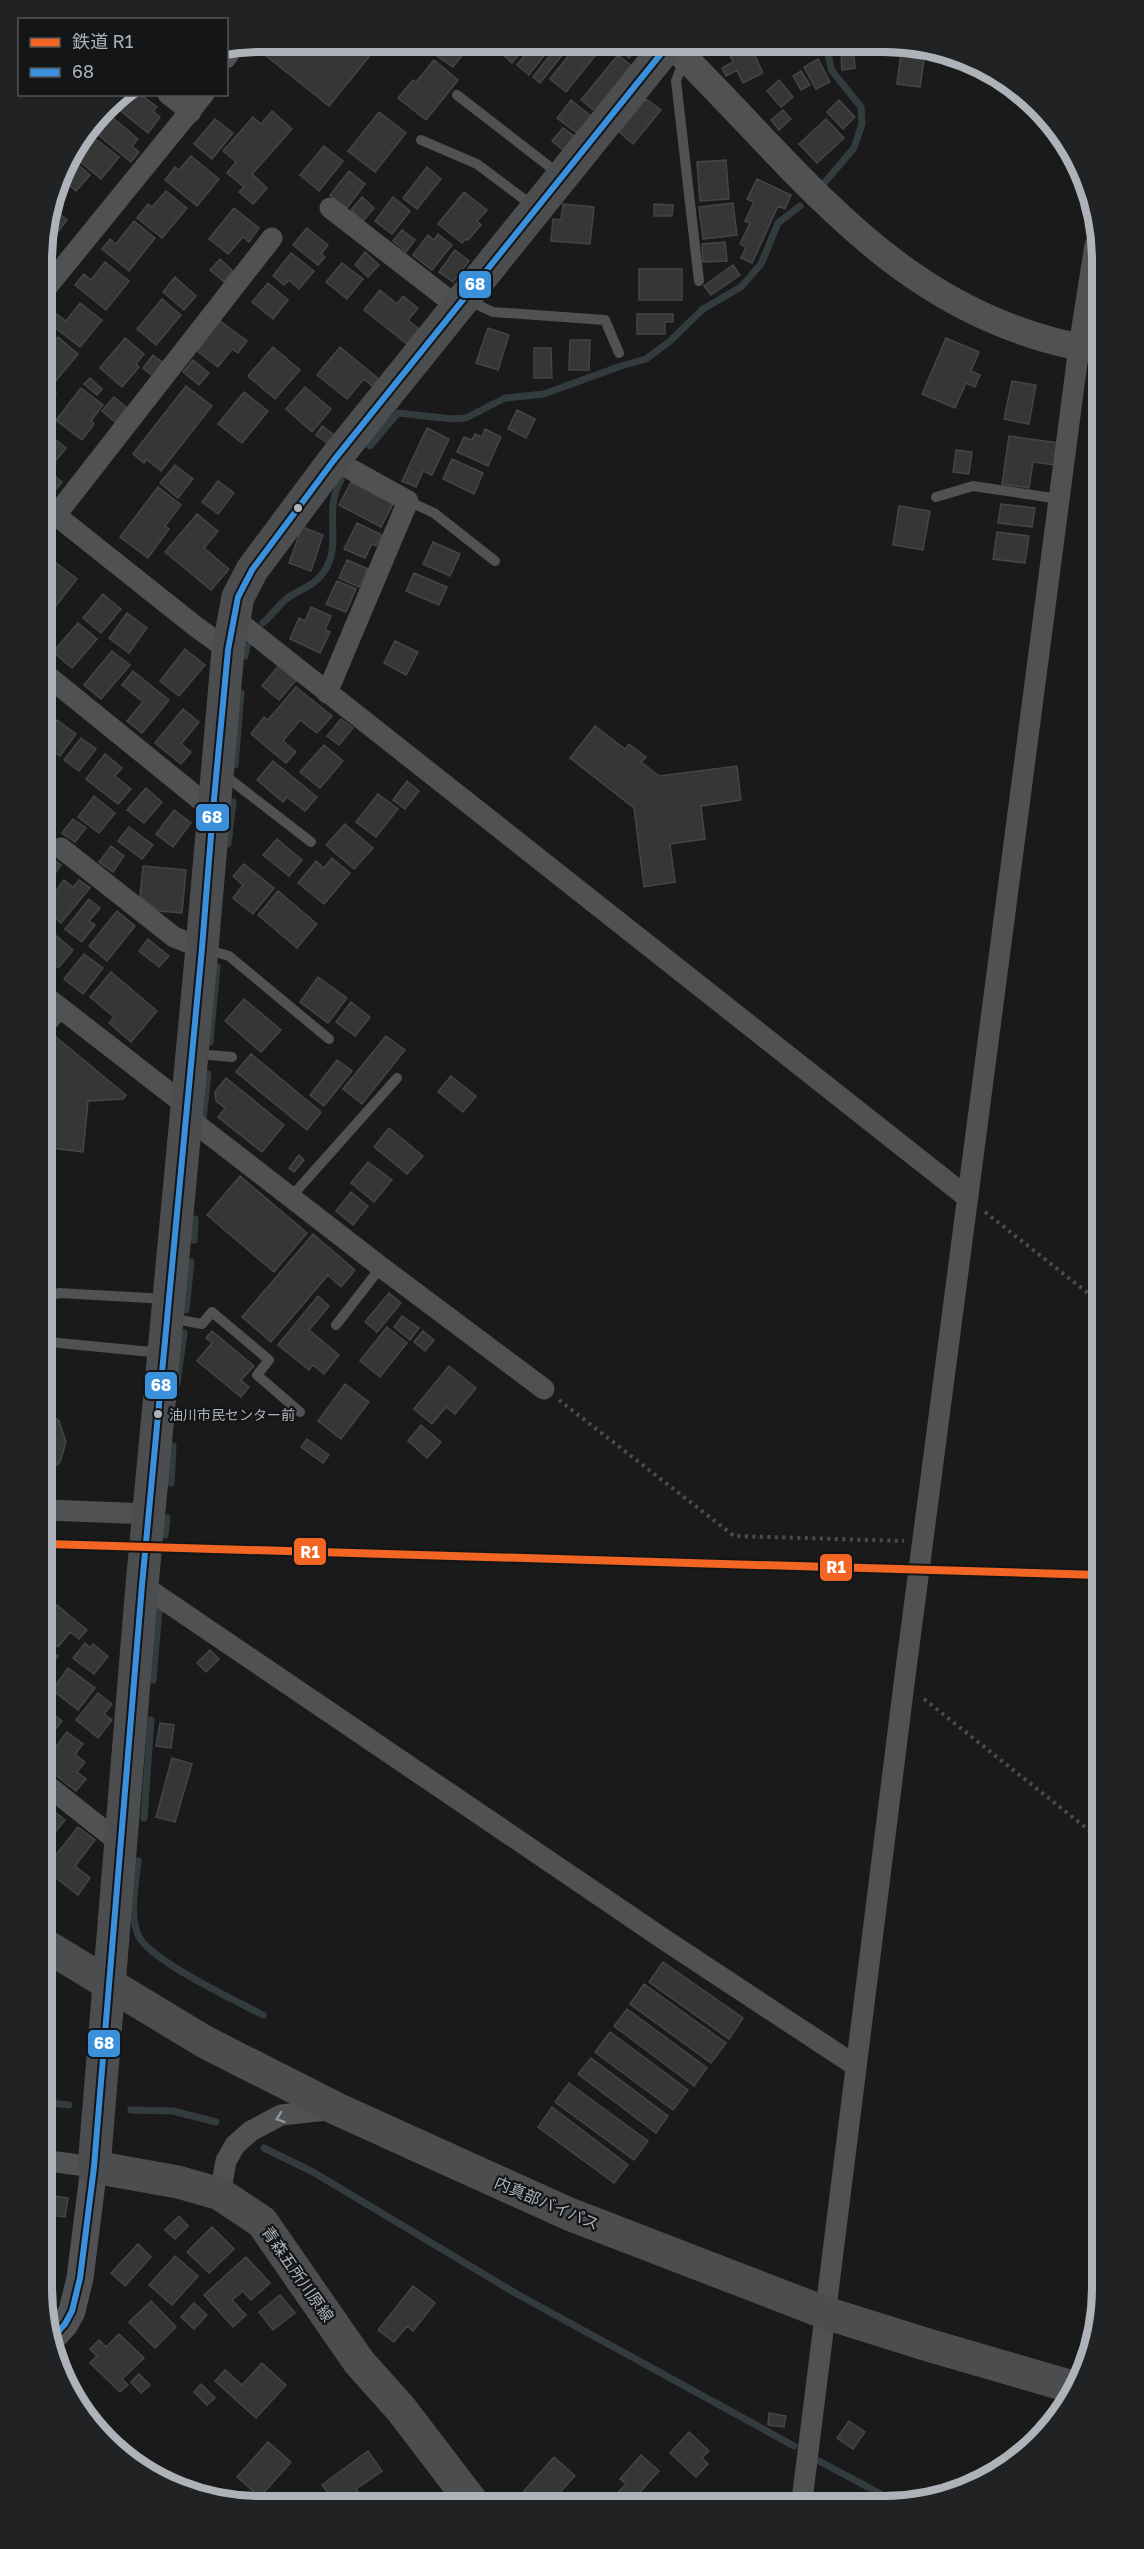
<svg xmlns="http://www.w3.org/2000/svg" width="1144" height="2549" font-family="'Golos Text','Noto Sans JP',sans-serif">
<rect width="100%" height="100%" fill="#1a1a1a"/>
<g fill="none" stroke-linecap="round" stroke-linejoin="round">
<path stroke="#323c3f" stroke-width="7" d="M825,182L854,148L862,124L861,107L832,71L826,46
M370,446L398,413L453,419L466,418L505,398L544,394L621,366L646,359L669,342L703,309L741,287L761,264L778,223L800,206
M263,623C272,615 280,603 289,597C302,588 314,586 323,573C344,545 322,513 341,480
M245,656L247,646
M235,765L241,693
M228,844L233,802
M210,1042L217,967
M203,1120L208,1074
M194,1240L195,1219
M186,1310L191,1262
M177,1384L184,1333
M171,1483L173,1446
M165,1535L167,1518
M153,1680L159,1611
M144,1818L151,1720
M138,1861C136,1883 129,1914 138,1935C150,1961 235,2000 263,2015
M49,2103L69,2105
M131,2110L173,2111L216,2122
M264,2148L313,2172L517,2294L794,2446
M819,2461L892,2500"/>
</g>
<path fill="#363637" stroke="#434546" stroke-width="1.5" d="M265,42L361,43L373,52L329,106L259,50Z
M447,43H460L467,49L453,67L437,56Z
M511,44H527L512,63L502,54Z
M534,44H553L529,75L517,65Z
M559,44H571L540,83L533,77Z
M578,44L603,46L566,92L550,79Z
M624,44H651L646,51L640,46L629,58L619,50Z
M750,45L763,73L743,83L737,70L726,76L722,68L733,62L730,55Z
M835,46H853L855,68L842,70L841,54H836Z
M902,46H926L920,87L897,84Z
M618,55L633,67L596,112L581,100Z
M818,59L830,82L816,89L804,67Z
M434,60L458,80L426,120L398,98L413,80L416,82Z
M801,71L810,85L801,90L793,76Z
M779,80L793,97L781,107L767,91Z
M127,94H140L157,107L153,111L160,117L148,133L117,108Z
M646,99L661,110L633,144L619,132Z
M571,100L591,116L577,133L557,118Z
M839,100L855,117L843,129L827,112Z
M783,110L791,119L779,130L771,120Z
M105,111L138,139L132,146L139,152L131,162L91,129Z
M272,111L292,129L252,174L267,188L253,204L239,192L244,187L227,173L236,162L223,151L253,117L261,124Z
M379,112L406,133L375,172L348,151Z
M215,119L233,133L212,159L194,144Z
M826,119L844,138L817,163L799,144Z
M563,128L574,136L563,150L552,141Z
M88,133L119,157L101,179L72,155Z
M324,146L343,161L319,191L300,175Z
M191,156L219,179L197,206L165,180L175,167L179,170Z
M726,160L729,199L700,201L697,162Z
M75,162L90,175L76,191L61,179Z
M427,167L441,179L417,209L403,198Z
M349,171L365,184L347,208L330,195Z
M757,179L791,195L785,209L778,206L752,263L741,258L746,247L740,244L750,223L745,221L754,202L747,199Z
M166,191L187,208L162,238L137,218L148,204L152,207Z
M464,192L487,210L477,221L481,225L468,240L466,239L462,243L438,224Z
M362,197L374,208L363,221L351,210Z
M393,197L410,211L392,234L375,221Z
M733,203L737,235L703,239L699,207Z
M563,204L594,207L590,244L551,241L553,219L561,220Z
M654,204L673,205L672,216H654Z
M53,208L67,220L46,247L43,245Z
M234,208L259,228L249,242L243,237L228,254L209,239Z
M134,221L155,238L129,271L102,249L110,239L116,244Z
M307,228L328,245L321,254L325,257L318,265L293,245Z
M402,230L415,240L406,252L393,241Z
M438,234L452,245L432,270L413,255L428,235L434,240Z
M725,242L727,261L703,262L702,244Z
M455,250L469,261L453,282L439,272Z
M365,252L379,265L368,277L355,265Z
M291,253L314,271L299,289L289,280L284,285L273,276Z
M220,259L233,271L224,282L210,270Z
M105,262L129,281L106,310L75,285L84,274L91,280Z
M342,263L363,279L347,299L326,282Z
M733,265L740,275L711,295L704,286Z
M639,269H682V300H639Z
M175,277L196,296L184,310L163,292Z
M268,283L288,300L273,319L252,302Z
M380,290L397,304L403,296L418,308L408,320L419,329L407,344L364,310Z
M162,299L181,315L156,345L137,329Z
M80,303L102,320L80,347L44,319L51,310L66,321Z
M637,314H673V322H665V334H637Z
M220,321L247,341L238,353L232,349L218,367L197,351Z
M488,328L509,335L498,370L476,363Z
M58,337L78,354L54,383L43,374V355Z
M125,338L144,354L136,364L139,367L122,387L100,368Z
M946,338L979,352L971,371L980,375L975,387L966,383L955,408L922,394Z
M570,340H590L589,370H569Z
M273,347L300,370L275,399L248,376Z
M340,347L381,381L376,389L364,379L347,399L317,375Z
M534,348H551L552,378H534Z
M153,355L163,363L153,376L143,368Z
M193,360L209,373L199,385L183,372Z
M90,378L102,389L97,395L84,384Z
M1012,381L1036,385L1029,424L1004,419Z
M43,383L56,393L43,409Z
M186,386L212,406L161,471L146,459L144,463L133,454Z
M305,387L331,409L312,432L286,409Z
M81,388L103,405L91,421L94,424L82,440L56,420Z
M244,392L268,411L242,443L218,424Z
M114,397L127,408L115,422L102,411Z
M517,410L535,419L526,438L508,429Z
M322,426L336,436L330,445L316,435Z
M427,428L449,439L432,475L423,471L416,487L402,481Z
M485,429L501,437L488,466L457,452L464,437L472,440L475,434L482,437Z
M50,435L66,448L48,470L43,466V443Z
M1009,436L1058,443L1055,465L1033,462L1029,488L1002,484Z
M956,450L972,452L969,474L953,472Z
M452,459L483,473L474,494L443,479Z
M175,465L193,479L178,498L160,483Z
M50,472L62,482L52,494L43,487V479Z
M218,481L234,493L218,514L202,502Z
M351,482L393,504L381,527L339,505Z
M158,487L181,505L165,526L169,529L148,558L120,537Z
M1001,504L1035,508L1032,527L998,523Z
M899,506L930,511L923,550L893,545Z
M197,514L218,531L204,548L229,569L211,590L165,552Z
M357,523L382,535L376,546L372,544L365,558L344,549Z
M302,527L323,535L311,571L289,563Z
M997,532L1029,536L1025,563L993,559Z
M433,542L460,554L450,576L423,564Z
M51,559L77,579L44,621V568Z
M347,560L368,569L359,587L339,578Z
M414,573L447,587L439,605L406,591Z
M337,581L356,589L346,612L326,604Z
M103,594L121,609L101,633L83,618Z
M311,607L331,616L325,630L330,632L320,653L290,639L299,618L305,621Z
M127,613L147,628L129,653L109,638Z
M78,623L97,639L72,668L53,652Z
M395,641L418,652L406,675L384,663Z
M185,649L205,665L179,696L160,681Z
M112,651L130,665L101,699L84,685Z
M279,665L296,680L279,700L262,686Z
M133,671L169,700L142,733L127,721L143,702L122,685Z
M296,687L332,716L317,733L300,720L283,741L296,752L286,763L251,734L264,717L268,720Z
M183,709L199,722L181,744L191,752L181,764L155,743Z
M341,719L353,728L339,745L327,736Z
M57,720L76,734L60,756L44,745V738Z
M595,726L625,749L629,744L646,757L641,762L659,776L737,766L741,800L701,806L705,839L670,844L675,882L644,887L634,808L570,758Z
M81,738L96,749L79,771L64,760Z
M324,745L343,761L320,788L300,772Z
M105,754L122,768L115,776L131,789L118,804L86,779Z
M273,761L317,797L305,811L287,797L283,802L257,780Z
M407,781L419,791L405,809L393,800Z
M146,788L162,802L144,823L127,810Z
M378,794L398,809L376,837L356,822Z
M94,796L115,813L99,833L78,817Z
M174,810L191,823L173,847L156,834Z
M73,819L86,828L75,842L62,833Z
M345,824L373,848L354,869L326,845Z
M129,827L153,845L142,859L118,841Z
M277,839L302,860L289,876L263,855Z
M111,846L124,856L113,872L99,862Z
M45,853L61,865L45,887Z
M332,858L350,873L324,904L298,883L316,861L324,868Z
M244,864L274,888L253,914L233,898L243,885L233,876Z
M143,866L186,870L182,913L158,911L140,896Z
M64,880L73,887L79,880L90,888L61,923L45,910V905Z
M278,891L317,924L297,948L258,915Z
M89,899L100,908L89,921L95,925L82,942L65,929Z
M117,911L135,926L107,961L89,946Z
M53,933L73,950L59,967H48L45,971V943Z
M148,939L169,956L159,967L139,951Z
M84,954L103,968L83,994L64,979Z
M111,972L157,1011L131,1042L109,1023L114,1017L90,997Z
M318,977L347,998L328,1023L300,1002Z
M244,999L281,1030L261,1052L225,1021Z
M351,1002L370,1017L355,1036L336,1022Z
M386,1036L405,1050L362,1104L343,1089Z
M56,1037L126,1095L123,1099L88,1101L83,1152L51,1148L54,1120L45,1119V1076L50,1070L45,1066V1050Z
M251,1054L321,1112L307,1130L236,1072Z
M337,1060L352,1071L324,1106L310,1095Z
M451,1076L476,1096L463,1112L438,1092Z
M226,1078L284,1125L262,1152L218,1117L225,1108L216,1101L215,1092Z
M389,1128L423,1156L407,1174L374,1147Z
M299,1155L304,1160L294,1172L289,1168Z
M368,1162L392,1180L374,1202L351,1183Z
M240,1176L307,1233L274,1272L207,1215Z
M351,1192L368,1206L353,1225L336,1211Z
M313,1234L355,1270L341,1287L328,1275L271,1342L242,1317Z
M389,1293L401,1303L377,1332L365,1322Z
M318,1296L329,1306L309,1330L339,1355L324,1374L313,1365L309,1370L278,1345Z
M402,1316L419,1328L410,1340L394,1327Z
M387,1327L407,1343L380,1377L360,1361Z
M212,1331L254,1366L241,1380L249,1387L241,1397L197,1361L212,1343L206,1338Z
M423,1331L434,1340L425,1351L414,1342Z
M449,1366L476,1388L455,1414L446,1407L432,1424L414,1409Z
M345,1384L369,1402L341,1439L318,1421Z
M46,1393L47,1411L59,1421L66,1442L60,1462L47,1473Z
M421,1425L441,1442L427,1458L408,1441Z
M307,1439L329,1455L323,1463L301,1447Z
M57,1605L87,1630L79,1639L70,1632L58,1647L47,1638V1617Z
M85,1643L90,1648L93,1644L108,1656L94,1674L73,1658Z
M47,1647L58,1656L47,1669Z
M210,1650L219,1659L206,1672L197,1663Z
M68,1668L95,1688L78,1710L52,1690Z
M98,1693L112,1704L104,1714L112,1720L98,1738L76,1720Z
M47,1709L62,1721L48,1739Z
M160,1723L174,1725L171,1748L156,1746Z
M67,1732L83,1744L75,1754L85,1762L77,1772L86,1779L76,1791L48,1769V1757Z
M172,1758L192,1764L175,1822L156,1817Z
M49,1807L65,1820L48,1841V1808Z
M78,1827L95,1840L75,1866L90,1878L78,1895L48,1872V1865Z
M663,1962L743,2018L729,2039L649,1982Z
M644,1984L726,2043L711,2063L630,2004Z
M627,2009L707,2068L694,2086L614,2026Z
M610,2032L688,2090L673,2110L595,2052Z
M591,2058L668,2116L656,2133L578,2074Z
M569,2083L648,2141L634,2160L555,2102Z
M552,2107L628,2165L614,2183L538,2127Z
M49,2195L68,2198L65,2217L49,2215Z
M179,2216L188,2226L175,2239L165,2230Z
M212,2227L234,2249L209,2273L187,2252Z
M138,2244L151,2257L125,2286L111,2273Z
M175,2256L198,2276L172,2305L149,2285Z
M246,2257L270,2283L251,2300L243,2291L232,2300L246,2315L233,2327L204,2295Z
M413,2286L435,2303L413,2331L407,2326L394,2342L378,2330Z
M280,2295L295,2313L273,2330L259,2312Z
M151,2301L176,2327L155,2348L129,2322Z
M194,2303L207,2315L194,2329L181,2317Z
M119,2334L144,2358L122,2379L128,2385L120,2392L90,2363L97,2356L90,2349L99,2340L106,2347Z
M262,2363L286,2385L256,2418L215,2381L225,2370L242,2385Z
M139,2374L150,2385L141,2393L131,2382Z
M201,2384L215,2398L207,2405L194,2392Z
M769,2413L786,2416L784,2427L768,2425Z
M849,2421L865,2432L853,2449L837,2438Z
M689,2432L709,2451L702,2458L708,2464L696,2477L670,2453Z
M268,2442L291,2462L260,2497L237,2477Z
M368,2451L382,2471L356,2489L366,2502H335L322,2485Z
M641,2455L659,2471L639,2493L647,2500L618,2501L614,2497L626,2484L620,2479Z
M554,2457L575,2476L561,2491L564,2495L558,2501L554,2499L536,2501L524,2491Z"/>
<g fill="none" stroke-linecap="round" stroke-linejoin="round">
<path stroke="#4a4c4e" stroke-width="4" stroke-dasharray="3 4.5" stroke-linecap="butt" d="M985,1212L1098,1301
M559,1400L734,1536L904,1541
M924,1699L1100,1839"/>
<path stroke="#4f5153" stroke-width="10" d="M684,60L676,81L699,281
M457,95L559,174
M421,140L477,164L533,206
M467,300L493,312L605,320L619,353
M936,497L973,486L1059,499
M408,501L434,513L495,561
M223,774L311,842
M205,949L229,956L329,1039
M45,1033L64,1011
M197,1054L232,1057
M291,1197L397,1078
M46,1297L59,1293L166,1299
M169,1318L202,1324L212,1312L269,1360L257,1375L300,1412
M336,1325L381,1267
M46,1340L59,1343L162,1353"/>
<path stroke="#4f5153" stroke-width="21" d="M226,58L233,47
M168,94L191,112
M330,208L458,307
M43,292L204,94
M43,505L195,626L228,650
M56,515L272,238
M235,619L968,1198
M44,673L213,810
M327,693L408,501L334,460
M61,848L174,937L202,948
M45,996L188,1107
M187,1117L381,1267L544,1389
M47,1510L149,1514
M142,1585L665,1940L856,2066
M48,1786L120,1843
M49,2161L94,2167
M220,2194L226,2161L235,2145L251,2131L281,2115L336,2109
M802,2500L904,1684L1079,347L1095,245"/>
<path stroke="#4f5153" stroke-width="27" d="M672,45C803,173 899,318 1095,350
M50,2341L65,2324L72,2311L80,2278L94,2167"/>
<path stroke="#4c4d4f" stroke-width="33" d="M472,2502L401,2409L359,2362L262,2222L220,2194L178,2182L94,2167L142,1585L202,948L228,650L238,597L252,570L334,460L668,45"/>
<path stroke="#4c4d4f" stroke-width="33" d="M48,1947L205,2042L337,2109L569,2214L826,2313L928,2345L1076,2388"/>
<defs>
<path id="bus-1" d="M50,2341L65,2324L72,2311L80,2278L94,2167L142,1585L202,948L213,810L228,650L238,597L252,570L334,460L668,45"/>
</defs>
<use href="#bus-1" stroke="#141516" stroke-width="10"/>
<use href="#bus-1" stroke="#3a90db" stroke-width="6"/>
<defs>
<path id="rail-1" d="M47,1544L1099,1575"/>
</defs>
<use href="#rail-1" stroke="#141516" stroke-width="12"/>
<use href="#rail-1" stroke="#f26522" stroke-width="8"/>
</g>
<defs><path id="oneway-chevron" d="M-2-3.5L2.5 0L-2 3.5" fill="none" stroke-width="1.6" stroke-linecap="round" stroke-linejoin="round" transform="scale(1.5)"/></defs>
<use stroke="#91969a" href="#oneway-chevron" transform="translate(280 2118) rotate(161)"/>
<g fill="#adb3b9" stroke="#141516" stroke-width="2">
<circle cx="298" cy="508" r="5"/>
<circle cx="158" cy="1414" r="5"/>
</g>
<g text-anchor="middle" stroke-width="4.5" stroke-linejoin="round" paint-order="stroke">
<g font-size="14" fill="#adb3b9" stroke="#141516" text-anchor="start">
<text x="169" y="1420">油川市民センター前</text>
</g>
<g font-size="16" fill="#adb3b9" stroke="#141516">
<text transform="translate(547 2203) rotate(23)" y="6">内真部バイパス</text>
<text transform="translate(298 2274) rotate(55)" y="6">青森五所川原線</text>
</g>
</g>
<path d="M0 0H1144V2549H0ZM260 52H884A208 208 0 0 1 1092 260V2288A208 208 0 0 1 884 2496H260A208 208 0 0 1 52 2288V260A208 208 0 0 1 260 52Z" fill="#202223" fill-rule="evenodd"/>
<path fill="none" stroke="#adb3b9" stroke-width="8" d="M260 52H884A208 208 0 0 1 1092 260V2288A208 208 0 0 1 884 2496H260A208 208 0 0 1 52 2288V260A208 208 0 0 1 260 52Z"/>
<g stroke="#141516" stroke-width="2">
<rect x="458" y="270" width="34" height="29" rx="6" fill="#3a90db"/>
<rect x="195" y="803" width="35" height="29" rx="6" fill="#3a90db"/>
<rect x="144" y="1371" width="34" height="29" rx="6" fill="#3a90db"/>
<rect x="293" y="1537" width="34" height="29" rx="6" fill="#f26522"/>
<rect x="819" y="1553" width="34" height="29" rx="6" fill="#f26522"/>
<rect x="87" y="2029" width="34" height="29" rx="6" fill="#3a90db"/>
</g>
<g font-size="16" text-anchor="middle" font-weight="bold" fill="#fff">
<text x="475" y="290">68</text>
<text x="212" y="823">68</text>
<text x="161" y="1391">68</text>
<text x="310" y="1558">R1</text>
<text x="836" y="1573">R1</text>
<text x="104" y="2049">68</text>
</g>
<rect x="18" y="18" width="210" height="78" fill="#141516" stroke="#515457" stroke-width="1.5"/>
<rect x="30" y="38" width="30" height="9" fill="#f26522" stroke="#515457" stroke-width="1.5"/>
<text x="72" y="48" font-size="18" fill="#adb3b9">鉄道 R1</text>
<rect x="30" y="68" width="30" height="9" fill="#3a90db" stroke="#515457" stroke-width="1.5"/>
<text x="72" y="78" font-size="18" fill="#adb3b9">68</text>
</svg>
